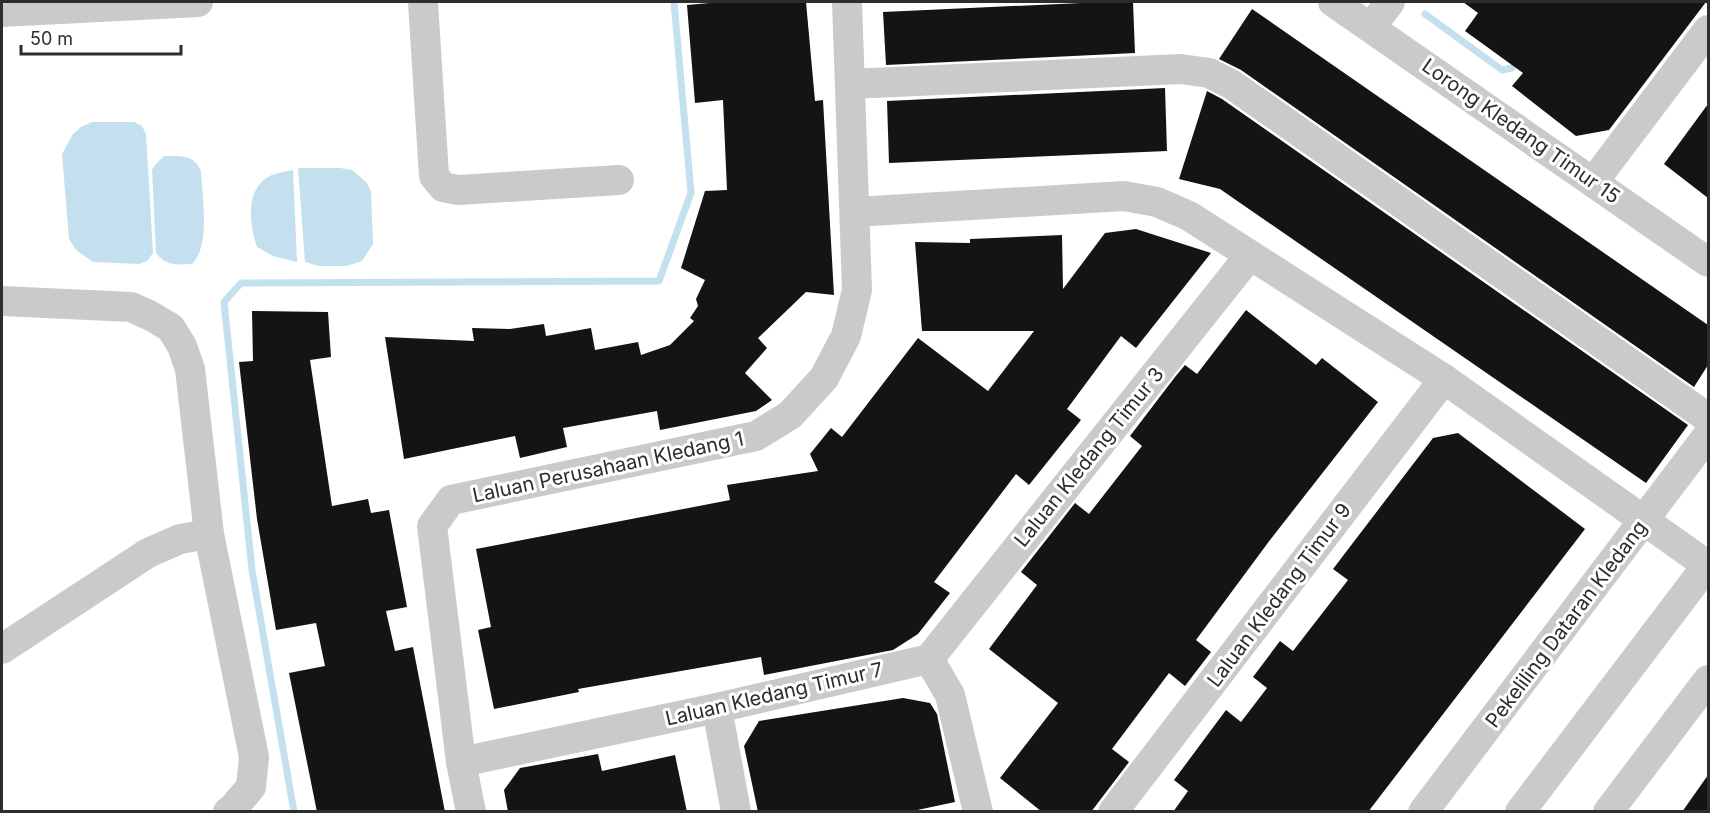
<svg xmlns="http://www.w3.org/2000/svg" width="1710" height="813" viewBox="0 0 1710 813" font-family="Inter,sans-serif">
  <rect width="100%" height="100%" fill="#fff"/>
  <g fill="#c4dfee">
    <path d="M92,122H134L142,126L146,134L153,253L147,261L139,264L93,262L76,250L69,239L62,154L73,134L81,127Z"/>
    <path d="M164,156C180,156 194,154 201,171C202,197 211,245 192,264C177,265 166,266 156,253L152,170L155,165Z"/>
    <path d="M298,168H340L352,170L366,182L371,191L373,244L362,261L347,266H319L305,262Z"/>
    <path d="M293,170L297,262L273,256L257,247C250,227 245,194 265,179C273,173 283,172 293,170Z"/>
  </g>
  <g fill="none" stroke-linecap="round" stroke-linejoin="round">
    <g stroke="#c4dfee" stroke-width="7">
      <path d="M1425,14L1502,70L1512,68L1518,61"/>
      <path d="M294,812L252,570L224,302L241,283L659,281L691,193L674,2"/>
    </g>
  </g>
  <g fill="#141414">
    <path d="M721,2H806L815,101L823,100L834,295L806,292L758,338L767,348L745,373L772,400L756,411L660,430L657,411L563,428L567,447L520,458L515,436L404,459L385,337L474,341L472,328L510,329L544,324L546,336L591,328L595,350L638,342L641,355L670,345L694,321L690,318L698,306L696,299L705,280L681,268L705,191L727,190L723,100L695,103L687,5Z"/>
    <path d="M1103,2H1133L1135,53L886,65L883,12Z"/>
    <path d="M1463,2H1706L1609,130L1576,136L1512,86L1523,73L1465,31L1478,13Z"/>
    <path d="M1252,9L1708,325V365L1694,387L1241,70L1219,59Z"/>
    <path d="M1165,88L1167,151L889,163L887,101Z"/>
    <path d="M1207,91L1222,99L1688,425L1646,483L1220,189L1179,179Z"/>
    <path d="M1708,104V198L1664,164Z"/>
    <path d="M1136,229L1211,253L1136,348L1121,336L1067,409L1081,420L1029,485L1016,474L934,582L950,593L918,634L893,650L764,675L761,657L578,689L579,692L494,709L478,630L491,627L476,549L730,500L727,485L818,471L810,454L831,428L842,437L918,338L988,391L1034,331H922L915,242L970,243V239L1062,235L1063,289L1105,233Z"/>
    <path d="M1246,310L1316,365L1322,358L1378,402L1270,540L1196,640L1211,652L1185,686L1169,673L1112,749L1129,762L1091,812H1042L1000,778L1058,703L989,649L1037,585L1021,572L1075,503L1089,514L1142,446L1130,436L1175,377L1185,365L1197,374Z"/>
    <path d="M252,311L328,312L331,357L310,360L332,506L368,499L371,513L389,510L407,607L386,611L395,651L413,647L445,812H317L289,673L325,666L316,623L276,630L257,519L239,362L253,361Z"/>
    <path d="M1458,433L1585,529L1368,812H1173L1188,791L1174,780L1226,710L1241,722L1267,688L1253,677L1280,641L1293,651L1348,580L1333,569L1433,438Z"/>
    <path d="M903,698L930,703L937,714L955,802L908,812H758L744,746L759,721Z"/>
    <path d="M598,754L602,771L675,755L687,812H508L504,790L520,768Z"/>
    <path d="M1708,775V812H1682Z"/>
  </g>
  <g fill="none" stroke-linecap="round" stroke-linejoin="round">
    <g stroke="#cacaca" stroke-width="30">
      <path d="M423,2L434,176L443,187L458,190L619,180"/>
      <path d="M1333,2L1708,262"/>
      <path d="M2,12L198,2"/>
      <path d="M1371,27L1390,2"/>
      <path d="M850,84L1181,69L1209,73L1231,84L1708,418"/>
      <path d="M1594,181L1708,30"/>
      <path d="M855,212L1124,196L1157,202L1189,216L1444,379L1707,565"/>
      <path d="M2,301L131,307L151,316L171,328L182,346L190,369L209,534L254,757L251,787L234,807L228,812"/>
      <path d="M2,649L148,553L180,539L209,534"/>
      <path d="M929,659L1250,255"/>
      <path d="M717,708L736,812"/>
      <path d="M461,762L717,708L929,659L950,695L978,812"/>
      <path d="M471,812L461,762L432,526L451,500L756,436L790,415L824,378L846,336L857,290L847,2"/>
      <path d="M1113,812L1444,379"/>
      <path d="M1423,812L1708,435"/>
      <path d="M1520,812L1708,564"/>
      <path d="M1608,812L1708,680"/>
    </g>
  </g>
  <g text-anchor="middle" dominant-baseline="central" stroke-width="6" stroke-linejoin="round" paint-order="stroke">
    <g font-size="20" fill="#2d2d2d" stroke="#fff">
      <text transform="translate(1521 131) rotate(35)">Lorong Kledang Timur 15</text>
      <text transform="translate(1089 457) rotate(-51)">Laluan Kledang Timur 3</text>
      <text transform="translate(608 467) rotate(-12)">Laluan Perusahaan Kledang 1</text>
      <text transform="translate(1279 595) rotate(-53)">Laluan Kledang Timur 9</text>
      <text transform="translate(1566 624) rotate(-53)">Pekeliling Dataran Kledang</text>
      <text transform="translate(774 694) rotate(-13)">Laluan Kledang Timur 7</text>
    </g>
  </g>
  <rect width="1710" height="813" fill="none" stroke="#2d2d2d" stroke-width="6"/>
  <path d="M21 45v9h160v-9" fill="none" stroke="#2d2d2d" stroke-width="3"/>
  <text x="30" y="45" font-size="18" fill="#2d2d2d" stroke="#ffffff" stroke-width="4.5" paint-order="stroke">50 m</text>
</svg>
